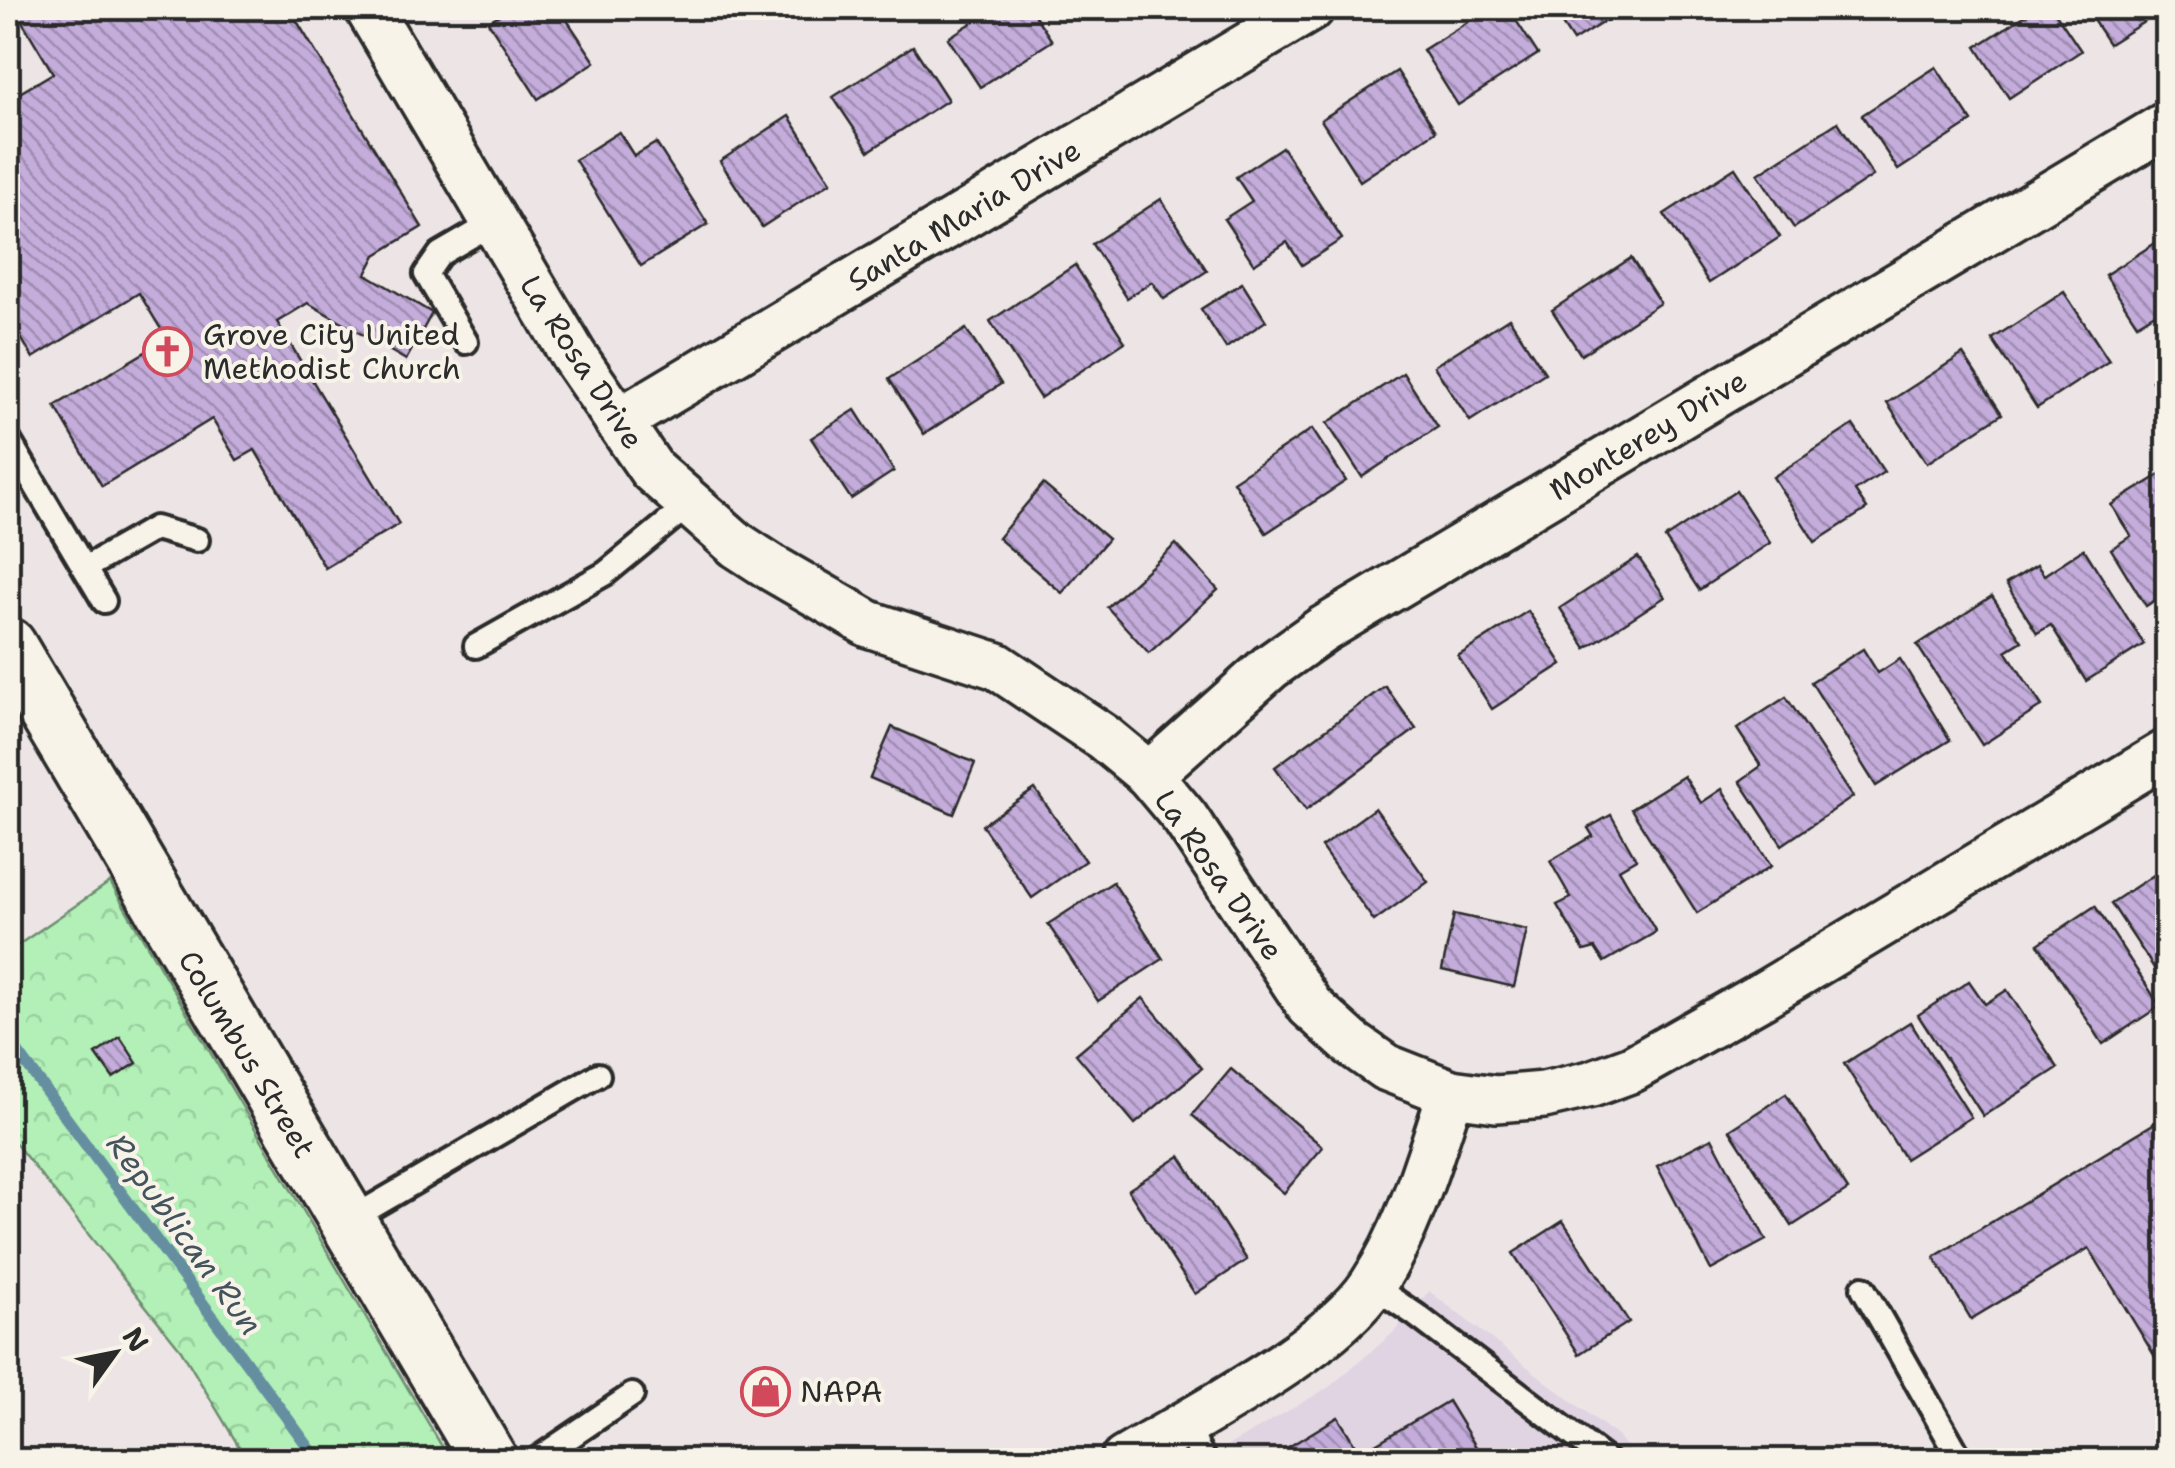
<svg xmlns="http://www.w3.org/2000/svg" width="2175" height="1468" viewBox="0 0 2175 1468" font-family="'Shantell Sans',sans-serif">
  <defs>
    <pattern id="forest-crowns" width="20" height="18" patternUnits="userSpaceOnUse" patternTransform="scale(2.5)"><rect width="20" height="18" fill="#b2f0b7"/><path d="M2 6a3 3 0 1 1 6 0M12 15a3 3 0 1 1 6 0" fill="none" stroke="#99ce9e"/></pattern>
    <pattern id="building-back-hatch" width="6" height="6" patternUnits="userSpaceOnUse" patternTransform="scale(2.5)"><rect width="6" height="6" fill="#c4acdb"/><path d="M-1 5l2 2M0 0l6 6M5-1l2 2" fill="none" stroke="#9f8cb2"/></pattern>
  </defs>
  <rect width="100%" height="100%" fill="#ede5e5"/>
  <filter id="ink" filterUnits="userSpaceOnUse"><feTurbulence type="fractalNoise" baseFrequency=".01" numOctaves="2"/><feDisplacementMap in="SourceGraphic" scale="20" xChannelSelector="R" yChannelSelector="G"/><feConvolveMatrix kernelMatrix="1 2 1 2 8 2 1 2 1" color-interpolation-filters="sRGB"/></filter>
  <g filter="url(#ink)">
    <path fill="#e1d4e2" d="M1429,1291L1620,1438L1635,1460H1203L1329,1387L1394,1332Z"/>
    <path fill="url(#forest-crowns)" stroke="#6e8e71" stroke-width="2.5" d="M110,882L450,1460H247L181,1350L8,1134V952Z"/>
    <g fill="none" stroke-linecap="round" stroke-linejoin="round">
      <path stroke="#658fa0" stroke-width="12" d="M8,1039L318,1460"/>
    </g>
    <g fill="url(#building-back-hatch)" stroke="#2b2b2b" stroke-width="2.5">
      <path d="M14,8H289L422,227L376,255L366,274L432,313L406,360L308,303L277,322L399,524L325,568L255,450L237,460L212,419L102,486L55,406L167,339L139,293L33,358L8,316V100L53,73Z"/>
      <path d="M510,8H559L595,62L538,99L488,22Z"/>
      <path d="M738,8H773L748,23Z"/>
      <path d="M995,8H1030L1052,41L980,87L948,38Z"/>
      <path d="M1490,8H1508L1538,54L1458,105L1423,50Z"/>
      <path d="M1551,8H1626L1573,41Z"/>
      <path d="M2037,8H2052L2081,51L2009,98L1976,47Z"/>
      <path d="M2085,8H2166L2109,44Z"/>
      <path d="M913,46L948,100L869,151L833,97Z"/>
      <path d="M1936,67L1972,122L1898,170L1862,115Z"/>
      <path d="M1397,71L1436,131L1360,181L1321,120Z"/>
      <path d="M789,116L831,182L762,227L720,161Z"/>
      <path d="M1838,122L1873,176L1794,228L1758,174Z"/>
      <path d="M619,132L634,156L656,143L708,224L641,266L575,160Z"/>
      <path d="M1282,147L1342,239L1302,265L1287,242L1254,264L1224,219L1252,201L1236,177Z"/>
      <path d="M1735,168L1780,237L1709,283L1664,214Z"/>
      <path d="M1161,199L1207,271L1164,299L1152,282L1127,298L1092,244Z"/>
      <path d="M2168,235V305L2137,324L2105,275Z"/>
      <path d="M1631,258L1660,303L1581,355L1552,310Z"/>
      <path d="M1075,265L1125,342L1040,398L990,321Z"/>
      <path d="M1242,283L1266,321L1226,348L1201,309Z"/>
      <path d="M2064,292L2109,361L2037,408L1992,339Z"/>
      <path d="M1509,318L1545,373L1470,421L1434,366Z"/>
      <path d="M966,329L1001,384L924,434L889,379Z"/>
      <path d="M1963,354L2002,414L1927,463L1887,403Z"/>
      <path d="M2168,371V404L2152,381Z"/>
      <path d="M1403,373L1438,427L1362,477L1327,423Z"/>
      <path d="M855,410L894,471L851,499L811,438Z"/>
      <path d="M1853,425L1884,472L1855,491L1867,509L1815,542L1773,477Z"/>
      <path d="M1312,429L1346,481L1266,533L1233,481Z"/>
      <path d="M2168,470V599L2165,594L2146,606L2111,549L2131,536L2111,505Z"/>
      <path d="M1043,484L1108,539L1062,593L998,538Z"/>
      <path d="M1736,491L1770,543L1699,590L1665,538Z"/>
      <path d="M1176,544L1218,590L1149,653L1107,607Z"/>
      <path d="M2084,549L2144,644L2086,681L2051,625L2037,633L2006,584L2037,565L2044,575Z"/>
      <path d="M1638,557L1665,597L1586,648L1560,608Z"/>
      <path d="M1992,596L2022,641L2006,651L2042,706L1982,745L1917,645Z"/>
      <path d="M1528,611L1562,664L1492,709L1458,656Z"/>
      <path d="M1863,649L1878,673L1900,659L1950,740L1876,786L1811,682Z"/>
      <path d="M1385,686L1416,729L1306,810L1275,767Z"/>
      <path d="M1786,697L1853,797L1782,845L1740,781L1761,766L1737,729Z"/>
      <path d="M892,727L975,763L954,814L870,778Z"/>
      <path d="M1684,776L1701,803L1722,789L1771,866L1697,913L1631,809Z"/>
      <path d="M1035,789L1085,861L1032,898L982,825Z"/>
      <path d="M1375,808L1428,882L1374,921L1321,847Z"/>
      <path d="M1611,815L1636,859L1619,869L1656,932L1604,962L1595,948L1584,951L1557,905L1571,898L1550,861L1593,836L1588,828Z"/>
      <path d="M2166,867L2168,868V989L2111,903Z"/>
      <path d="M1113,882L1163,959L1098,1001L1048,924Z"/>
      <path d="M2095,906L2160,1006L2103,1044L2038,944Z"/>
      <path d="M1454,914L1527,930L1514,987L1442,970Z"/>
      <path d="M1969,981L1985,1004L2007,990L2058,1068L1983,1116L1918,1015Z"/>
      <path d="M1143,998L1202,1068L1135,1124L1076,1054Z"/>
      <path d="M1910,1022L1971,1117L1905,1159L1844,1064Z"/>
      <path d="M120,1037L137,1063L113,1078L96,1054Z"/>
      <path d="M1231,1069L1323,1147L1284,1193L1192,1115Z"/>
      <path d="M1786,1094L1848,1190L1792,1226L1730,1130Z"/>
      <path d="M2168,1115V1378L2089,1248L1971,1319L1934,1257Z"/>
      <path d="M1712,1138L1766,1240L1711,1270L1657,1166Z"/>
      <path d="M1180,1156L1247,1260L1195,1294L1128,1190Z"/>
      <path d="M1563,1221L1629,1322L1579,1354L1513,1253Z"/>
      <path d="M1448,1401L1484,1460H1267L1338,1417L1360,1453Z"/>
    </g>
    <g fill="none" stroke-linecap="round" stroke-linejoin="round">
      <defs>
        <g id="service">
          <path d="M466,342L426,274L440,254L495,222"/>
          <path d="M8,439L104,601"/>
          <path d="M85,568L155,528L197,540"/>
          <path d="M476,646L606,573L690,504"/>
          <path d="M346,1222L598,1075"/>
          <path d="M1373,1286L1416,1315L1606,1460"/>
          <path d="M1863,1288L1961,1460"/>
          <path d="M1185,1424L1204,1460"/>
          <path d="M536,1460L632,1395"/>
        </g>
        <g id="minor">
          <path d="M368,8L573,355L652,470L737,545L774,569L869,624L997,666L1103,737L1149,775L1185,818L1310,1006L1351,1043L1385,1067L1451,1093L1496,1099L1544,1095L1591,1084L1632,1069L1763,995L2168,752"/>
          <path d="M618,422L1311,8"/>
          <path d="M1149,775L1270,667L1322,630L2168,124"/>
          <path d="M1124,1460C1192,1419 1332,1348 1373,1284C1411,1226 1429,1157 1451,1093"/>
        </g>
        <path id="secondary" d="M8,646L489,1460"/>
      </defs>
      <use href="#service" stroke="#2b2b2b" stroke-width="30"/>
      <use href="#minor" stroke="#2b2b2b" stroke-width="52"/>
      <use href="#secondary" stroke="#2b2b2b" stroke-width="62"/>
      <use href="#service" stroke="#f7f3e8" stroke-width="22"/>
      <use href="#minor" stroke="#f7f3e8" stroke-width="45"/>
      <use href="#secondary" stroke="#f7f3e8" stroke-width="55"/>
    </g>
  </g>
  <defs>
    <symbol id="church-ring" viewBox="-11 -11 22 22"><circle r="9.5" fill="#f7f3e8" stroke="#d1495b" stroke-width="1.5"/><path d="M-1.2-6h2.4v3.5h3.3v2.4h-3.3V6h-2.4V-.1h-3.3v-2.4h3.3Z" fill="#d1495b"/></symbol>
    <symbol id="shop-ring" viewBox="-11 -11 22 22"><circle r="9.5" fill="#f7f3e8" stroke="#d1495b" stroke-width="1.5"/><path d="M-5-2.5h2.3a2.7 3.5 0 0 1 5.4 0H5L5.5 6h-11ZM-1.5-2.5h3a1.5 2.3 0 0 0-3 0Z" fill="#d1495b"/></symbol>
  </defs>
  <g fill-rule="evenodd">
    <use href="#church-ring" x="140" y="324" width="55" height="55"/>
    <use href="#shop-ring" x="738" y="1364" width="55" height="55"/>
  </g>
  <g text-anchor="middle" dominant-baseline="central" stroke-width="8" stroke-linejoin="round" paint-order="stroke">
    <g font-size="30" fill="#2b2b2b" stroke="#f7f3e8">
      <text transform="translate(964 215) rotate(-31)">Santa Maria Drive</text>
      <text transform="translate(582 362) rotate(57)">La Rosa Drive</text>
      <text transform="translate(1648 435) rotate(-31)">Monterey Drive</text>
      <text transform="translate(1219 875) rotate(55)">La Rosa Drive</text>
      <text transform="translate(247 1054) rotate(59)">Columbus Street</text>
    </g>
    <g font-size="30" fill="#2b2b2b" stroke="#f7f3e8" text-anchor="start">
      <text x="203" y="334">Grove City United<tspan x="203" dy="34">Methodist Church</tspan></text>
      <text x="800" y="1391">NAPA</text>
    </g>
    <g font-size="32" font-style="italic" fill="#43545c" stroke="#f7f3e8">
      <text transform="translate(185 1234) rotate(54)">Republican Run</text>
    </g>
  </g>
  <rect width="2175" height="1468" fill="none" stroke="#f7f3e8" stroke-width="40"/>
  <rect x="20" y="20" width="2135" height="1428" fill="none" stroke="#2b2b2b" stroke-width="4" filter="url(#ink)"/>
  <g transform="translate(115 1353) rotate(57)" stroke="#f7f3e8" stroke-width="8" paint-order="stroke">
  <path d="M0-8L18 38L0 25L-18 38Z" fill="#2b2b2b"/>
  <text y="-15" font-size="28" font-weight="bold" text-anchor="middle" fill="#2b2b2b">N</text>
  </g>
</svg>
